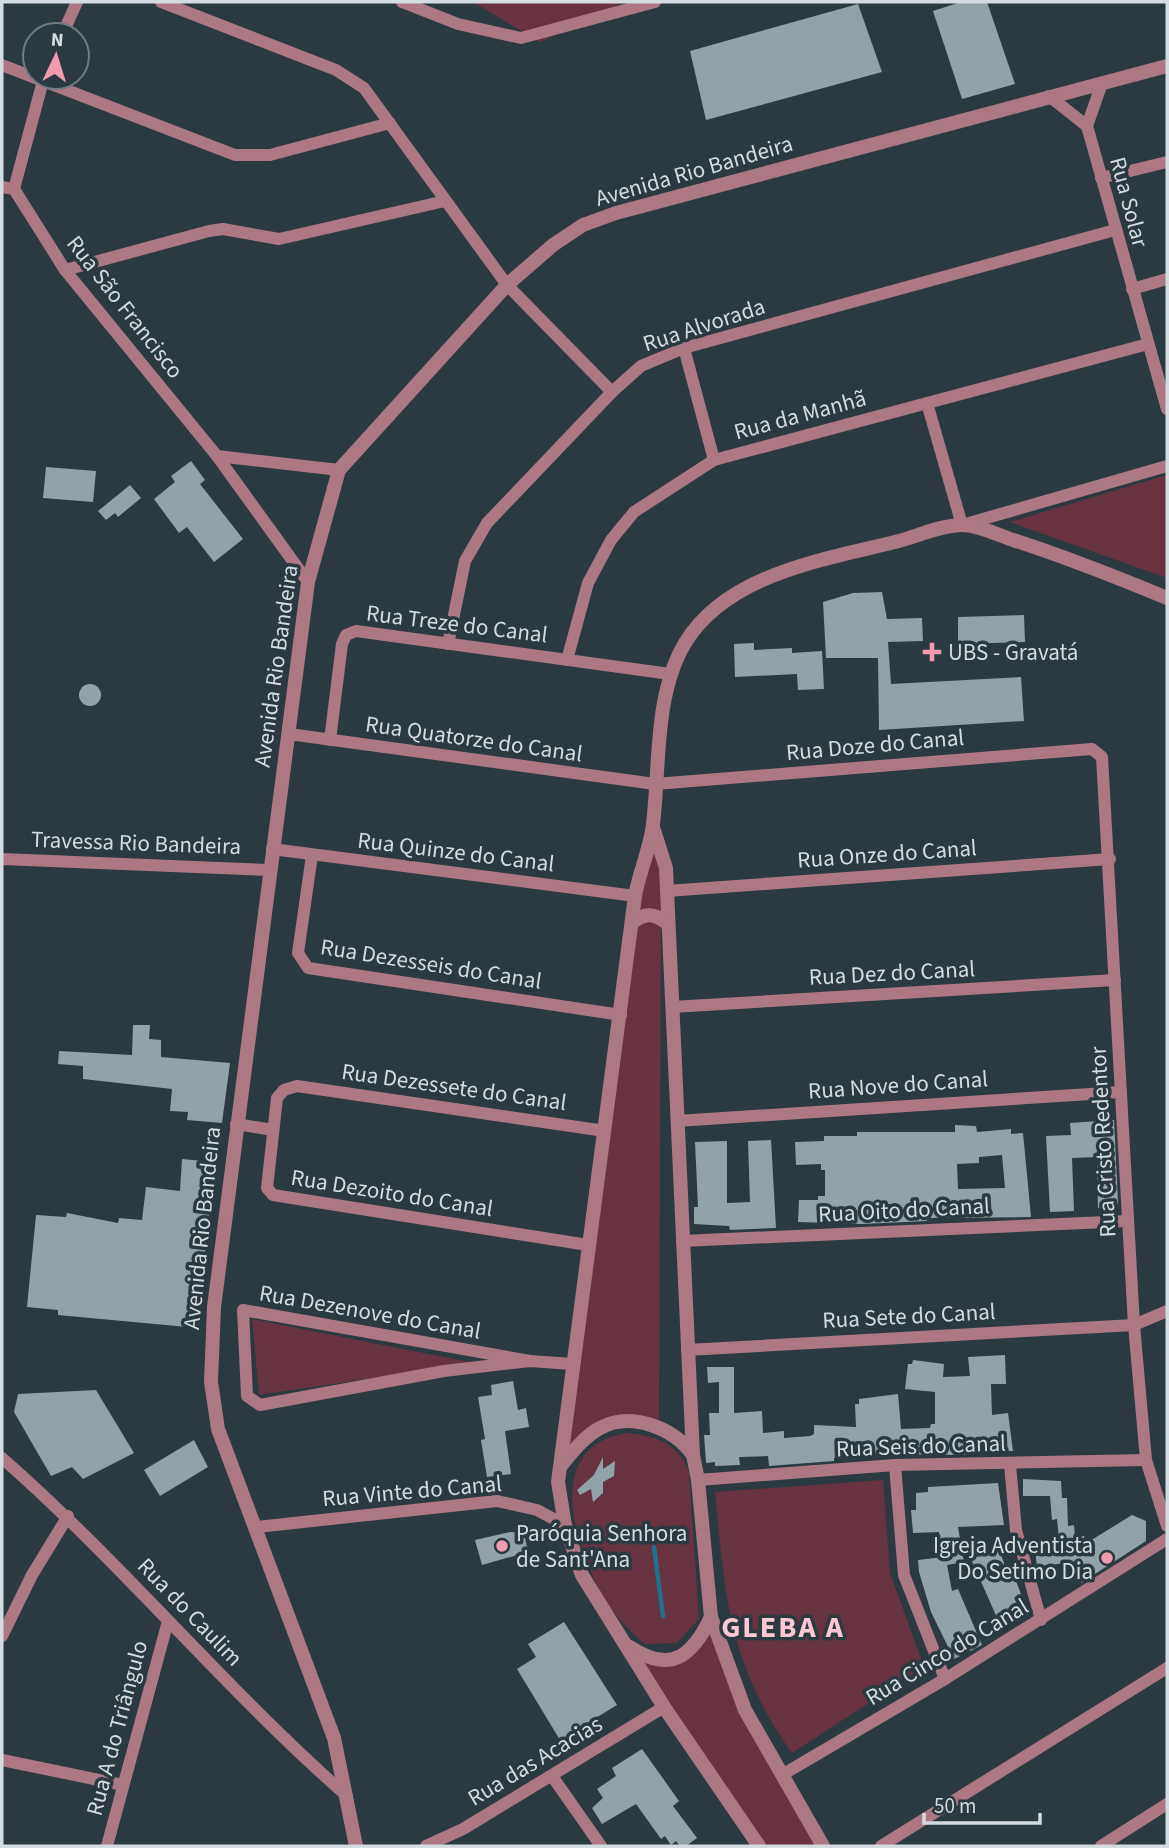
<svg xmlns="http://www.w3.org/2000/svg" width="1169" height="1848" viewBox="0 0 1169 1848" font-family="'Source Sans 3',sans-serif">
  <rect width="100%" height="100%" fill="#2b3a40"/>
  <g fill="#673341">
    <path d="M473,2H624L540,42Z"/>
    <path d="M1167,475V578L1010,522Z"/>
    <path d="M655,796L661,893L659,1427L602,1426L569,1456L567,1410Z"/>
    <path d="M252,1319L474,1363L259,1395Z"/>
    <path d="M627,1433C655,1436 679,1443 689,1473L699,1619L677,1643L645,1644C629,1631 614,1614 603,1596C574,1544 542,1446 627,1433Z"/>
    <path d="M883,1480L890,1573L924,1667L792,1753C729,1664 725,1597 715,1492Z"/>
    <path d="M711,1617L745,1710L823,1846H759L623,1642L674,1660Z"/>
  </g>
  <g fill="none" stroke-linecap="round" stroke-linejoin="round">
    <path stroke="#1f728e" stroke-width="4.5" d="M654,1547L663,1616"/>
  </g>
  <g fill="#91a2a9" fill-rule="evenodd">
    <path d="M961,2H987L1015,84L962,99L933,11Z"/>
    <path d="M858,4L882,72L706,120L690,51Z"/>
    <path d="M191,461L205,480L200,484L243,539L214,562L187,527L179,533L154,499L175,482L171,476Z"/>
    <path d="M46,467L96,471L93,502L43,498Z"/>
    <path d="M130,485L141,498L118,517L115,513L106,520L98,511Z"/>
    <path d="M882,592L887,619L922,618L923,641L888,642L891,684L1021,677L1024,721L879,730L878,658H826L823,602L853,593Z"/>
    <path d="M1024,615L1025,642L958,644V617Z"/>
    <path d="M754,643V650L792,648V653L822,651L824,689L798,690L797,674L735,677L734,644Z"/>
    <circle cx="90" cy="695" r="11"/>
    <path d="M133,1025H150L149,1039L161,1040V1057L230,1063L222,1123L187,1120L188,1112L170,1111L172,1089L83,1079V1066L58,1064L59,1051L132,1055Z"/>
    <path d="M1114,1120L1118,1203L1115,1207L1098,1208L1097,1157L1072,1158L1074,1211L1050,1212L1046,1136L1071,1135L1070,1123Z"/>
    <path d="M955,1125L976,1126L977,1132L1011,1129V1134L1023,1133L1031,1217L927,1218V1221L862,1224L798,1222L799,1200H818V1196H825V1170H821V1164L796,1165L795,1142L824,1141V1136H857V1132H955ZM1002,1155L1005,1188L958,1189L957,1164L979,1163V1157Z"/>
    <path d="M771,1140L776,1228L730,1230L729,1226L694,1224V1207H698L695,1142L727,1141V1203L750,1202L748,1141Z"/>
    <path d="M182,1159L214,1162L198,1328L58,1315V1310L27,1307L36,1215L66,1217L67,1213L118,1223L119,1218L142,1220L146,1187L180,1191Z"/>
    <path d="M1005,1355L1006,1384H991L992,1415L1008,1413L1013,1451L970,1452V1455L853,1454L834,1458V1461L769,1466L768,1456L739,1457L740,1465L715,1466V1462L706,1463L704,1435H710L709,1413H719V1382L708,1383L707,1367H734V1413L762,1411L763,1433L784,1431V1438L810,1436L814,1434V1425L856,1427L855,1404H859V1399L898,1394L901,1429L930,1428L931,1424H935V1392L905,1389L908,1364H912L913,1360L944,1364L943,1377L970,1376L968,1357Z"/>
    <path d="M513,1381L518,1410L526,1408L529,1427L505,1431L511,1474L487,1477L481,1440L485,1439L478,1397L492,1395L491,1385Z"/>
    <path d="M96,1390L134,1453L83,1479L72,1467L51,1476L14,1412L18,1394Z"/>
    <path d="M194,1440L208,1467L160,1496L144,1470Z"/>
    <path d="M603,1457V1469L615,1461L614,1476L603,1482V1493L593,1502L591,1489L580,1495L577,1490L594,1475Z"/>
    <path d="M1023,1479L1061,1481L1062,1498H1067L1068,1526L1074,1525L1075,1537L1084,1536L1085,1544L1132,1515L1146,1521V1541L1081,1583L1079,1562L1037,1566L1035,1550L1060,1548L1057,1519L1052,1520L1050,1496H1023Z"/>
    <path d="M998,1483L1004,1525L958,1527L964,1562L947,1565L952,1591L958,1589L982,1645L954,1659L931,1612L919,1572L918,1560L943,1557L939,1532L913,1533L911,1510H916V1493L928,1492V1487Z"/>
    <path d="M510,1532L524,1533L528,1552L482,1565L475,1540Z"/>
    <path d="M999,1549L1008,1575L1013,1573L1029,1615L1002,1629L971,1559Z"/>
    <path d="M564,1622L617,1705L560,1740L517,1669L536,1657L528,1644Z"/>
    <path d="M642,1749L679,1801L673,1806L697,1838L686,1846H680L676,1841L671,1845L665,1836L661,1839L636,1804L602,1824L592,1808L603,1798L597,1789L616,1776L612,1768Z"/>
  </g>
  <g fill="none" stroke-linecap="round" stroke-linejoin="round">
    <g stroke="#ac7883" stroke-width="12">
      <path d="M161,2L336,70L364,88L507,285L612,392"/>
      <path d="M402,2L458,24L521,38L655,2"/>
      <path d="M62,35L77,2"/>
      <path d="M2,65L235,155H270L390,123"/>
      <path d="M1102,83L1087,126L1167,409"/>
      <path d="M1049,96L1087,126"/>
      <path d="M1101,178L1167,162"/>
      <path d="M2,187L14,189L65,270L217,456L308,582"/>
      <path d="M14,189L44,77"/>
      <path d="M65,270L209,231L223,229L279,239L445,201"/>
      <path d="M1132,289L1167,279"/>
      <path d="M684,348L714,460"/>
      <path d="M927,403L962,525L1167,466"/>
      <path d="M217,456L339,470"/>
      <path d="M448,644L465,561L487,523L612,392L641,366L684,348L1115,230"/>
      <path d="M567,660L588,583L611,540L634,512L714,460L1148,344"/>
      <path d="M289,734L655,784L1092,749L1102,757L1134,1325L1146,1460L1167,1526"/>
      <path d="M330,740L342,644L346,635L356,631L670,674"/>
      <path d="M272,849L635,896"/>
      <path d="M312,855L298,953L308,968L621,1015"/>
      <path d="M2,859L269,870"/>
      <path d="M667,891L1110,859"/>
      <path d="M672,1007L1115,980"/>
      <path d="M677,1121L1121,1092"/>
      <path d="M236,1124L273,1130"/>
      <path d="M682,1241L1128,1221"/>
      <path d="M588,1245L273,1195L267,1188L277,1098L284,1090L297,1086L605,1131"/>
      <path d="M687,1350L1134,1325L1167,1311"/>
      <path d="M530,1361L243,1310L247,1396L260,1405L444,1371L530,1361L572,1364"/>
      <path d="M2,1458C123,1564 226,1690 347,1796"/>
      <path d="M895,1465L904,1575L945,1679"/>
      <path d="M1010,1465L1016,1530L1041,1620"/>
      <path d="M698,1480L895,1465L1146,1460"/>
      <path d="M257,1527L497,1501L537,1510L565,1525"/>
      <path d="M2,1636L32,1575L68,1516"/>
      <path d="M2,1760L123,1785"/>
      <path d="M782,1775L945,1679L1167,1539"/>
      <path d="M552,1776L601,1846"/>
      <path d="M107,1846L168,1621"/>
      <path d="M426,1846L463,1829L664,1707"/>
      <path d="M881,1846L1167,1668"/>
      <path d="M1101,1846L1167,1804"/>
    </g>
    <g stroke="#ac7883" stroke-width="14">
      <path d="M653,827L666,868L693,1455L698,1480L711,1617L745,1710L823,1846"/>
      <path d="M632,923C645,912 655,913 668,924"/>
      <path d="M561,1466C572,1452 585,1436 600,1428C631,1411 674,1428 693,1455"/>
      <path d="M630,1647C670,1674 692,1657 711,1617"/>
      <path d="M356,1846L334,1738L218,1429L211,1382L214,1307L308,582L339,470L507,285L553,245L583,225L616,213L1167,66"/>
      <path d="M759,1846L664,1707L582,1575L565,1525L558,1482L635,896C639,873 651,846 653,824C660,766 654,695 685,643C727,574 823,560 895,542C915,537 941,525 962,525C978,525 998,535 1013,540C1066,557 1116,577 1167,598"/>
    </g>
  </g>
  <g fill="#f29aae" stroke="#2b3a40" stroke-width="2.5">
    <path d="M928.5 641.5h7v7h7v7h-7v7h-7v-7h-7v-7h7z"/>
    <circle cx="502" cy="1546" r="7"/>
    <circle cx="1107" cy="1558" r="7"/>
  </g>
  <g text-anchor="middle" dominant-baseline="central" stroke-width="7" stroke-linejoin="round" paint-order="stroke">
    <g font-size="23" fill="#d3dce0" stroke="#2b3a40">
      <text transform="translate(694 171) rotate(-16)">Avenida Rio Bandeira</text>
      <text transform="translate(1129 202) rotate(75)">Rua Solar</text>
      <text transform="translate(125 307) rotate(52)">Rua São Francisco</text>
      <text transform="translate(704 325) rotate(-18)">Rua Alvorada</text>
      <text transform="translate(800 415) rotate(-15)">Rua da Manhã</text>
      <text transform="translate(457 624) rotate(7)">Rua Treze do Canal</text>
      <text transform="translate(276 666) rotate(-82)">Avenida Rio Bandeira</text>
      <text transform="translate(474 739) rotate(8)">Rua Quatorze do Canal</text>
      <text transform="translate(875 745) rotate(-5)">Rua Doze do Canal</text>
      <text transform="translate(136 843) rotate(2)">Travessa Rio Bandeira</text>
      <text transform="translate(456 852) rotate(7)">Rua Quinze do Canal</text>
      <text transform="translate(887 854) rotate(-4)">Rua Onze do Canal</text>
      <text transform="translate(431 964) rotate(9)">Rua Dezesseis do Canal</text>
      <text transform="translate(892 973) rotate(-3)">Rua Dez do Canal</text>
      <text transform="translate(898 1085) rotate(-4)">Rua Nove do Canal</text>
      <text transform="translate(454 1087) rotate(8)">Rua Dezessete do Canal</text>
      <text transform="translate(1103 1142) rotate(-93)">Rua Cristo Redentor</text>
      <text transform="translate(392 1193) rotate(9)">Rua Dezoito do Canal</text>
      <text transform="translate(904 1210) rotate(-3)">Rua Oito do Canal</text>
      <text transform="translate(202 1228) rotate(-84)">Avenida Rio Bandeira</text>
      <text transform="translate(370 1312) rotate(10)">Rua Dezenove do Canal</text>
      <text transform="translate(909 1316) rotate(-3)">Rua Sete do Canal</text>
      <text transform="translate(921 1446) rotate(-2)">Rua Seis do Canal</text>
      <text transform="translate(412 1491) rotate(-5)">Rua Vinte do Canal</text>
      <text transform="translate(190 1612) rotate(46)">Rua do Caulim</text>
      <text transform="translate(947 1652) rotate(-31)">Rua Cinco do Canal</text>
      <text transform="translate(117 1728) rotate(-75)">Rua A do Triângulo</text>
      <text transform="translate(535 1761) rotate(-31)">Rua das Acacias</text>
    </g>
    <g font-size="23" fill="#d3dce0" stroke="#2b3a40" text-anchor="start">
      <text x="948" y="652">UBS - Gravatá</text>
      <text x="516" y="1533">Paróquia Senhora<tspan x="516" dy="26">de Sant'Ana</tspan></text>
      <text x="1093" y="1545" text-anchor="end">Igreja Adventista<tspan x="1093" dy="26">Do Setimo Dia</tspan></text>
    </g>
    <g font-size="30" font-weight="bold" letter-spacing="2" fill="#fcc8d3" stroke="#2b3a40">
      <text x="783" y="1627">GLEBA A</text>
    </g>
  </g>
  <rect width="1169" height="1848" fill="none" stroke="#d3dce0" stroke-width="7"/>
  <g transform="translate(56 56) rotate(4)"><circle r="33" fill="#2b3a40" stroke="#6e7b80" stroke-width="2"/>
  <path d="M0-5L12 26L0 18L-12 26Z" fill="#f29aae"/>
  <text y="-10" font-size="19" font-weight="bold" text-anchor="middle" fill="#d3dce0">N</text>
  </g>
  <path d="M924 1813v10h116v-10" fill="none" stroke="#d3dce0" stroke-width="3.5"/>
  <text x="934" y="1813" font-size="21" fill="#d3dce0" stroke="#2b3a40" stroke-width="5" paint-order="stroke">50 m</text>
</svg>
